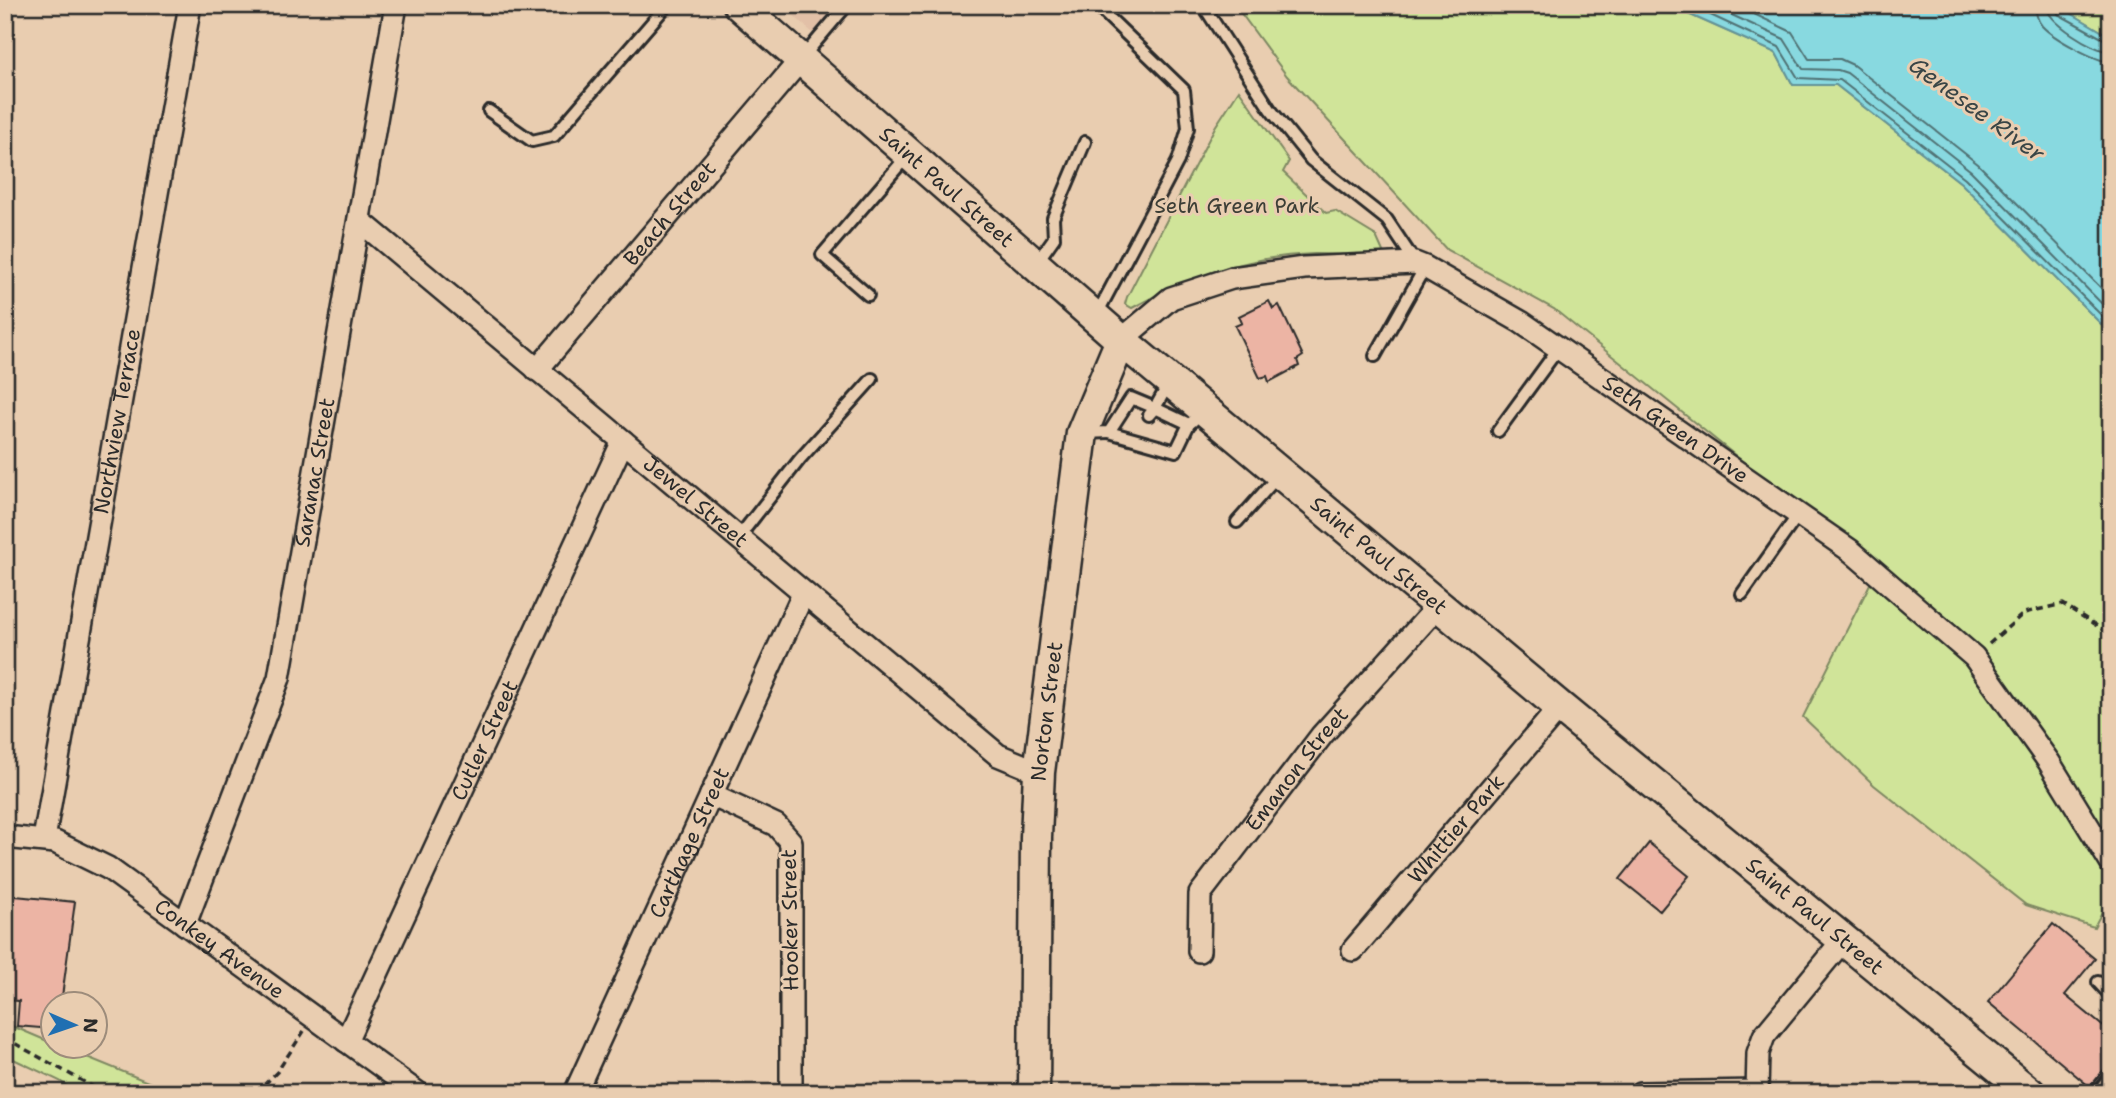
<svg xmlns="http://www.w3.org/2000/svg" width="2116" height="1098" viewBox="0 0 2116 1098" font-family="'Shantell Sans',sans-serif">
  <rect width="100%" height="100%" fill="#e9cdb0"/>
  <filter id="ink" filterUnits="userSpaceOnUse"><feTurbulence type="fractalNoise" baseFrequency=".0143" numOctaves="2"/><feDisplacementMap in="SourceGraphic" scale="14" xChannelSelector="R" yChannelSelector="G"/><feConvolveMatrix kernelMatrix="1 2 1 2 8 2 1 2 1" color-interpolation-filters="sRGB"/></filter>
  <g filter="url(#ink)">
    <path fill="#e2c0a7" d="M782,5H842L816,36Z"/>
    <g fill="#d0e499" stroke="#7e8862" stroke-width="2">
      <path d="M1235,5H1668L1776,53L1793,85H1836L1961,183L2111,334V895L2094,927L2026,905L1874,785L1803,717L1877,570L1554,309L1447,250L1287,76Z"/>
      <path d="M2057,5H2111V37Z"/>
      <path d="M1239,90L1289,161L1283,172L1326,213L1335,211L1376,236L1384,254C1361,256 1338,254 1315,254C1248,256 1190,276 1132,308L1125,304L1127,297L1215,127Z"/>
      <path d="M5,1023L52,1043V1046H60L175,1093H76L60,1081L5,1055Z"/>
    </g>
    <path fill="#88d9e0" stroke="#639398" stroke-width="2" d="M1668,5H2057L2111,37V334L1961,183L1836,85H1793L1776,53Z"/>
    <g fill="none" stroke-linecap="round" stroke-linejoin="round">
      <g stroke="#507173" stroke-width="2">
        <path d="M1689,5L1779,47L1798,78L1840,80L1965,178L2111,325"/>
        <path d="M1710,5L1784,39L1803,69L1838,70L1847,73L1971,171L2111,313"/>
        <path d="M1735,5L1792,32L1809,59H1840L1853,65L1978,164L2111,298"/>
        <path d="M2035,5C2036,13 2037,20 2042,26C2053,38 2095,61 2111,62"/>
        <path d="M2046,5C2047,22 2094,51 2111,52"/>
        <path d="M2055,5L2058,14L2111,43"/>
      </g>
    </g>
    <g fill="#ecb4a4" stroke="#2b2b2b" stroke-width="2">
      <path d="M1269,301L1273,309L1279,305L1303,356L1297,360L1299,366L1269,382L1267,376L1260,378L1235,326L1242,323L1239,316Z"/>
      <path d="M1649,843L1689,876L1660,911L1620,879Z"/>
      <path d="M5,895L75,902L61,1004H52V1029L17,1026L19,1001L5,1000Z"/>
      <path d="M2053,924L2095,959L2065,995L2111,1033V1061L2090,1087L1988,1002Z"/>
    </g>
    <g fill="none" stroke-linecap="round" stroke-linejoin="round">
      <defs>
        <g id="service">
          <path d="M1096,5L1184,90L1188,128L1178,161L1097,314"/>
          <path d="M1203,5L1270,109L1311,160L1387,220L1415,262"/>
          <path d="M802,58L847,5"/>
          <path d="M489,111L532,141L554,136L667,5"/>
          <path d="M1037,262L1054,238L1053,218L1085,142"/>
          <path d="M868,295L822,255L908,155"/>
          <path d="M1375,356L1425,267"/>
          <path d="M1169,383L1155,408L1189,424L1193,421"/>
          <path d="M1498,431L1558,349"/>
          <path d="M1109,432L1176,451L1189,424"/>
          <path d="M1085,433L1109,432L1131,398L1155,408L1149,415"/>
          <path d="M1237,522L1279,475"/>
          <path d="M738,538L800,459L872,379"/>
          <path d="M1742,594L1798,515"/>
          <path d="M2098,982L2111,996"/>
          <path d="M2097,1093L2111,1075"/>
        </g>
        <g id="minor">
          <path id="s1" d="M359,220L998,755L1039,772"/>
          <path id="s2" d="M1121,340L1171,298L1232,278L1304,268L1415,263L1425,267L1521,322L1851,551L1974,657L2049,762L2111,863"/>
          <path id="s3" d="M537,370L802,58"/>
          <path d="M711,795L776,825L791,842V1093"/>
          <path id="s4" d="M5,837L55,842L108,868L418,1093"/>
          <path id="s5" d="M44,839L190,5"/>
          <path id="s6" d="M185,924L279,678L396,5"/>
          <path id="s7" d="M1353,950L1560,707"/>
          <path id="s8" d="M1199,951L1200,894L1322,735L1438,606"/>
          <path id="s9" d="M346,1041L623,441"/>
          <path id="s10" d="M575,1093L803,594"/>
          <path d="M1640,1093L1757,1091"/>
          <path d="M1757,1093L1758,1053L1764,1036L1843,940"/>
        </g>
        <g id="secondary">
          <path id="s11" d="M739,5L1121,340L1560,707L2030,1093"/>
          <path id="s12" d="M1034,1093L1036,837L1039,772L1082,433L1121,340"/>
        </g>
      </defs>
      <use href="#service" stroke="#2b2b2b" stroke-width="16"/>
      <use href="#minor" stroke="#2b2b2b" stroke-width="26"/>
      <use href="#secondary" stroke="#2b2b2b" stroke-width="35"/>
      <g stroke="#2b2b2b" stroke-width="3.5" stroke-dasharray="7 5" stroke-linecap="butt">
        <path d="M1989,644L2024,613L2063,604L2111,635"/>
        <path d="M5,1038L104,1093"/>
        <path d="M256,1093L277,1072L304,1031"/>
      </g>
      <use href="#service" stroke="#e9cdb0" stroke-width="10"/>
      <use href="#minor" stroke="#e9cdb0" stroke-width="21"/>
      <use href="#secondary" stroke="#e9cdb0" stroke-width="30"/>
    </g>
  </g>
  <g text-anchor="middle" dominant-baseline="central" stroke-width="6" stroke-linejoin="round" paint-order="stroke">
    <g font-size="21" fill="#2b2b2b" stroke="#e9cdb0">
      <text stroke="none"><textPath href="#s11" startOffset="276">Saint Paul Street</textPath></text>
      <text stroke="none"><textPath href="#s3" startOffset="205">Beach Street</textPath></text>
      <text stroke="none"><textPath href="#s5" startOffset="424">Northview Terrace</textPath></text>
      <text stroke="none"><textPath href="#s2" startOffset="623">Seth Green Drive</textPath></text>
      <text stroke="none"><textPath href="#s6" startOffset="472">Saranac Street</textPath></text>
      <text stroke="none"><textPath href="#s1" startOffset="439">Jewel Street</textPath></text>
      <text stroke="none"><textPath href="#s11" startOffset="844">Saint Paul Street</textPath></text>
      <text stroke="none"><textPath href="#s12" startOffset="382">Norton Street</textPath></text>
      <text stroke="none"><textPath href="#s9" startOffset="331">Cutler Street</textPath></text>
      <text stroke="none"><textPath href="#s8" startOffset="215">Emanon Street</textPath></text>
      <text stroke="none"><textPath href="#s7" startOffset="159">Whittier Park</textPath></text>
      <text stroke="none"><textPath href="#s10" startOffset="275">Carthage Street</textPath></text>
      <text stroke="none"><textPath href="#s11" startOffset="1410">Saint Paul Street</textPath></text>
      <text transform="translate(790 920) rotate(-91)">Hooker Street</text>
      <text stroke="none"><textPath href="#s4" startOffset="247">Conkey Avenue</textPath></text>
    </g>
    <g font-size="21" fill="#3c3e36" stroke="#e9cdb0">
      <text x="1237" y="206">Seth Green Park</text>
    </g>
    <g font-size="23" font-style="italic" fill="#394546" stroke="#e9cdb0">
      <text transform="translate(1977 109) rotate(36)">Genesee River</text>
    </g>
  </g>
  <rect width="2116" height="1098" fill="none" stroke="#e9cdb0" stroke-width="28"/>
  <rect x="14" y="14" width="2088" height="1070" fill="none" stroke="#2b2b2b" stroke-width="2.5" filter="url(#ink)"/>
  <g transform="translate(74 1025) rotate(92)"><circle r="33" fill="#e9cdb0" stroke="#9d8c7b" stroke-width="2"/>
  <path d="M0-5L12 26L0 18L-12 26Z" fill="#1f6fb2"/>
  <text y="-10" font-size="19" font-weight="bold" text-anchor="middle" fill="#2b2b2b">N</text>
  </g>
</svg>
